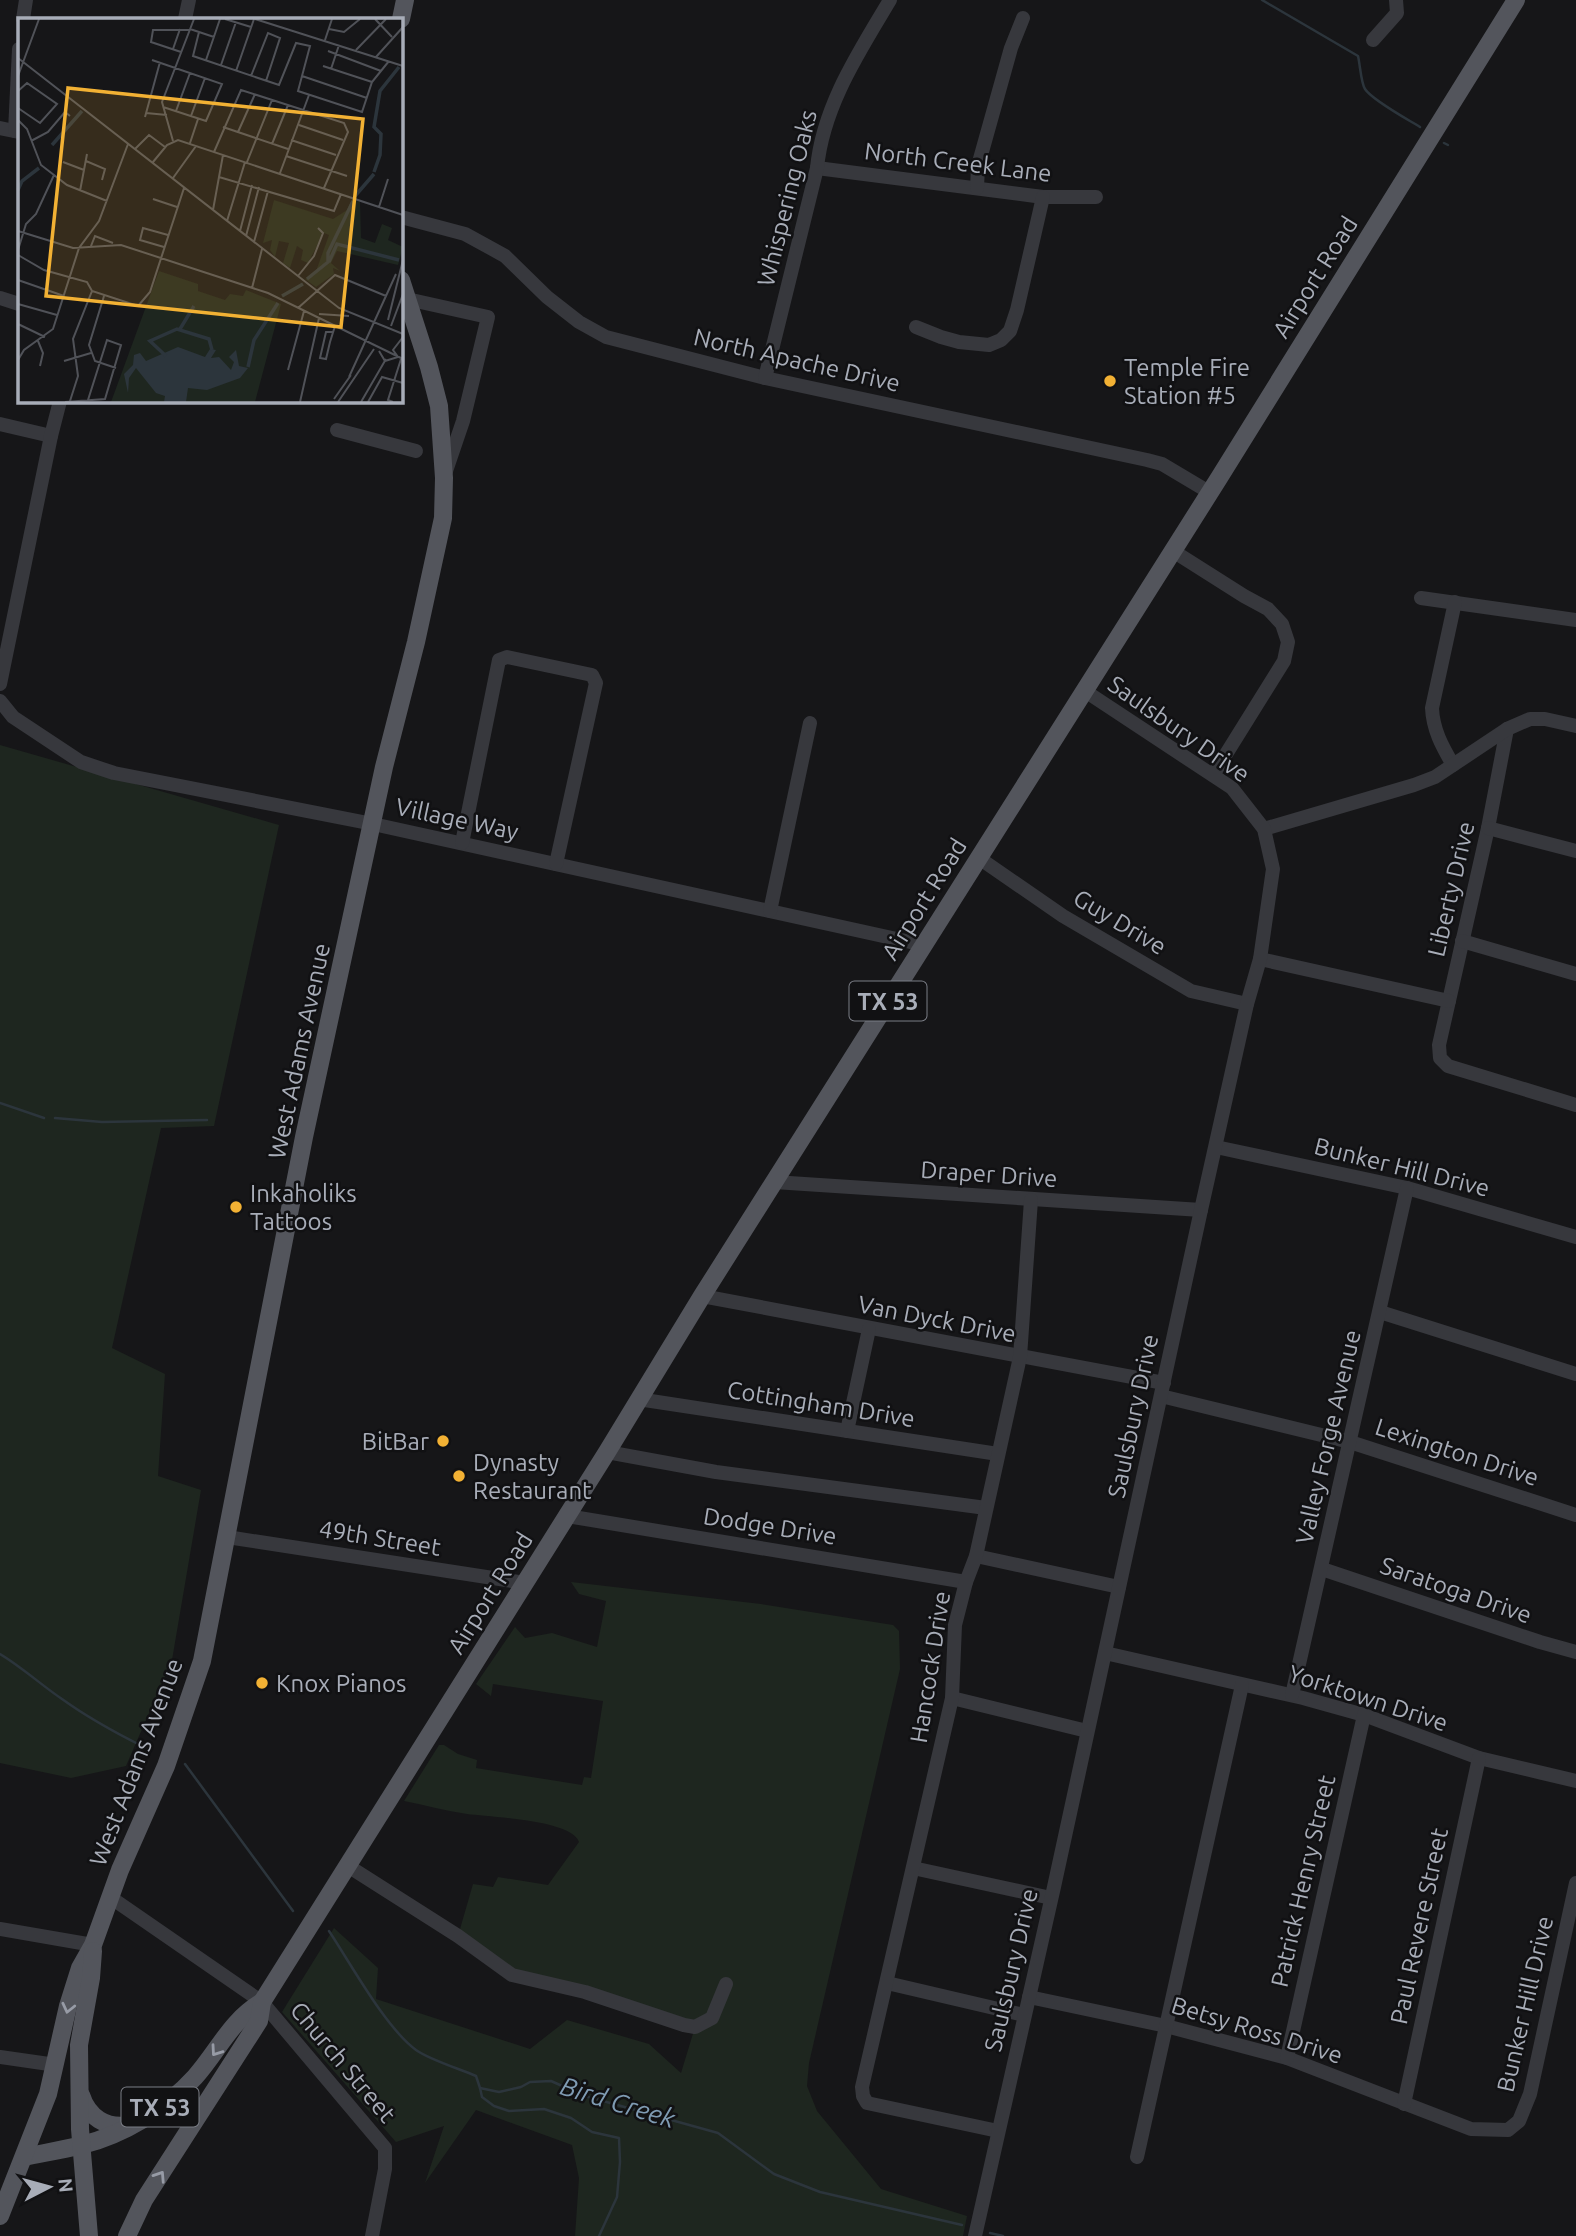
<svg xmlns="http://www.w3.org/2000/svg" width="1576" height="2236" viewBox="0 0 1576 2236" font-family="Ubuntu,sans-serif">
  <rect width="100%" height="100%" fill="#161618"/>
  <g fill="#1e261f">
    <path d="M0,745L279,825L214,1126L161,1128L112,1348L165,1374L158,1476L201,1490L172,1660L126,1766L71,1778L0,1763Z"/>
    <path d="M571,1582L761,1604L893,1625L899,1631L900,1669L809,2063L807,2086L817,2111L881,2189L967,2216L963,2236H575L579,2178L572,2145L476,2110L425,2183L444,2126L396,2142L282,2012L334,1928L378,1968L376,1999L530,2049L567,2020L649,2044L681,2073L695,2027L512,1975L458,1936L473,1884L493,1887L498,1877L548,1885L579,1842C572,1820 490,1817 467,1814C446,1811 425,1805 404,1801L439,1745H444L458,1754L477,1760L476,1768L582,1785L584,1777L591,1778L603,1701L493,1684L491,1696L476,1684L515,1627L525,1638L552,1633L597,1647L606,1601L579,1594Z"/>
  </g>
  <g fill="none" stroke-linecap="round" stroke-linejoin="round">
    <g stroke="#2c353c" stroke-width="2.5">
      <path d="M1262,0L1358,56C1360,64 1361,83 1365,89C1372,100 1407,119 1420,127"/>
      <path d="M1444,143L1448,145"/>
      <path d="M0,1103L44,1118"/>
      <path d="M55,1118L102,1122L207,1120"/>
      <path d="M0,1654C22,1667 41,1685 62,1699C87,1717 114,1732 142,1746"/>
      <path d="M185,1764L293,1911"/>
      <path d="M329,1931C351,1964 385,2027 416,2050C430,2060 460,2069 476,2076L480,2088L499,2092L521,2087L530,2082L551,2081L585,2096L718,2133L774,2174L820,2192L962,2225"/>
      <path d="M480,2088L482,2097L494,2106L509,2111L544,2109L571,2118L592,2132L619,2138L620,2162L617,2197L599,2236"/>
      <path d="M990,2233L1003,2236"/>
    </g>
    <g stroke="#37383d" stroke-width="14">
      <path d="M23,19L26,0"/>
      <path d="M185,19L189,0"/>
      <path d="M1373,40L1397,13L1396,0"/>
      <path d="M0,128L19,132"/>
      <path d="M15,131L19,49"/>
      <path d="M817,168L1043,197H1096"/>
      <path d="M977,188L978,166L1011,48L1023,18"/>
      <path d="M401,217L465,234L505,256L547,297L579,322L606,337L765,378L1147,460L1162,464L1209,492"/>
      <path d="M0,298L19,304"/>
      <path d="M407,299L488,317L463,421L446,471"/>
      <path d="M916,327L941,337L959,342L989,345L1001,340L1010,331L1017,310L1043,197"/>
      <path d="M765,378L817,168C823,106 859,52 890,0"/>
      <path d="M0,424L51,436"/>
      <path d="M337,430L416,451"/>
      <path d="M1173,551L1244,596L1268,609L1282,624L1288,642L1284,661L1213,775"/>
      <path d="M1421,598L1576,620"/>
      <path d="M0,684L51,436L60,401"/>
      <path d="M0,701L13,717L81,762L114,773L373,824L924,945"/>
      <path d="M1507,729L1488,828L1439,1045L1440,1058L1448,1066L1576,1105"/>
      <path d="M1453,765C1442,746 1433,730 1432,708L1455,602"/>
      <path d="M1488,828L1576,851"/>
      <path d="M1264,829L1414,785L1435,777L1507,729L1530,719H1545L1576,726"/>
      <path d="M462,843L499,660L507,657L592,675L596,683L556,864"/>
      <path d="M979,858L1063,916L1191,991L1247,1004"/>
      <path d="M770,911L810,723"/>
      <path d="M1462,941L1576,974"/>
      <path d="M1260,959L1449,1001"/>
      <path d="M1216,1147L1407,1188L1576,1237"/>
      <path d="M774,1182L1201,1210"/>
      <path d="M702,1296L1164,1383"/>
      <path d="M1380,1312L1576,1374"/>
      <path d="M1161,1396L1350,1442L1576,1515"/>
      <path d="M638,1399L998,1454"/>
      <path d="M847,1431L869,1329"/>
      <path d="M607,1452L716,1472L986,1508"/>
      <path d="M567,1516L966,1582"/>
      <path d="M227,1537L525,1583"/>
      <path d="M976,1556L1119,1587"/>
      <path d="M1322,1569L1540,1642L1576,1652"/>
      <path d="M1105,1653L1303,1698L1364,1715L1479,1758L1576,1781"/>
      <path d="M1292,1695L1407,1188"/>
      <path d="M952,1698L1087,1731"/>
      <path d="M348,1866L458,1936L512,1975L585,1992L684,2025L695,2027L712,2018L726,1984"/>
      <path d="M913,1868L1051,1898"/>
      <path d="M110,1897L262,2002L385,2148V2169L372,2236"/>
      <path d="M0,1929L93,1945"/>
      <path d="M887,1983L1024,2015"/>
      <path d="M1029,1997L1166,2026L1287,2058L1471,2129L1508,2130L1519,2121L1530,2094L1576,1883"/>
      <path d="M0,2057L56,2065"/>
      <path d="M1287,2058L1364,1715"/>
      <path d="M1404,2104L1479,1758"/>
      <path d="M998,2131L867,2103L863,2096L862,2087L952,1698L955,1625L966,1582L976,1556L1020,1357L1031,1200"/>
      <path d="M1137,2157L1242,1685"/>
      <path d="M975,2236L1054,1887L1201,1210L1247,1004L1260,959L1273,869L1264,829L1232,788L1085,691"/>
    </g>
    <g stroke="#53555c" stroke-width="18">
      <path d="M401,19L405,0"/>
      <path d="M81,2095C88,2117 106,2129 129,2125"/>
      <path d="M24,2157C43,2153 62,2150 82,2145C123,2135 166,2109 195,2077C219,2050 230,2021 262,2002"/>
      <path d="M0,2216L48,2094L68,2006L80,1968L93,1945L120,1870L166,1766L202,1661L304,1137L384,767L416,642L443,518L444,478L439,406L429,367L401,280"/>
      <path d="M89,2236L80,2129L79,2045L91,1978L93,1951"/>
      <path d="M127,2236L144,2200L259,2021L262,2002L607,1452L702,1296L1219,478L1516,0"/>
    </g>
  </g>
  <defs><path id="oneway-chevron" d="M-2-3.5L2.5 0L-2 3.5" fill="none" stroke-width="1.6" stroke-linecap="round" stroke-linejoin="round" transform="scale(1.75)"/></defs>
  <g stroke="#979ba6">
    <use href="#oneway-chevron" transform="translate(68 2008) rotate(103)"/>
    <use href="#oneway-chevron" transform="translate(216 2051) rotate(125)"/>
    <use href="#oneway-chevron" transform="translate(160 2176) rotate(-57)"/>
  </g>
  <g fill="#f2b134" stroke="#111113" stroke-width="2.5">
    <circle cx="1110" cy="381" r="7"/>
    <circle cx="236" cy="1207" r="7"/>
    <circle cx="443" cy="1441" r="7"/>
    <circle cx="459" cy="1476" r="7"/>
    <circle cx="262" cy="1683" r="7"/>
  </g>
  <g text-anchor="middle" dominant-baseline="central" stroke-width="5" stroke-linejoin="round" paint-order="stroke">
    <g fill="#111113" stroke="#7b7e86" stroke-width="2">
      <rect x="849.5" y="981.5" width="77" height="39" rx="5"/>
      <rect x="121.5" y="2087.5" width="77" height="39" rx="5"/>
    </g>
    <g font-size="23" font-weight="bold" fill="#a8adb8">
      <text x="888" y="1001">TX 53</text>
      <text x="160" y="2107">TX 53</text>
    </g>
    <g font-size="24" fill="#a8adb8" stroke="#111113">
      <text transform="translate(958 162) rotate(7)">North Creek Lane</text>
      <text transform="translate(787 198) rotate(-76)">Whispering Oaks</text>
      <text transform="translate(1315 277) rotate(-58)">Airport Road</text>
      <text transform="translate(797 360) rotate(13)">North Apache Drive</text>
      <text transform="translate(1179 729) rotate(35)">Saulsbury Drive</text>
      <text transform="translate(457 819) rotate(12)">Village Way</text>
      <text transform="translate(1451 889) rotate(-77)">Liberty Drive</text>
      <text transform="translate(924 899) rotate(-58)">Airport Road</text>
      <text transform="translate(1120 922) rotate(31)">Guy Drive</text>
      <text transform="translate(299 1051) rotate(-78)">West Adams Avenue</text>
      <text transform="translate(1402 1167) rotate(14)">Bunker Hill Drive</text>
      <text transform="translate(989 1174) rotate(4)">Draper Drive</text>
      <text transform="translate(937 1319) rotate(11)">Van Dyck Drive</text>
      <text transform="translate(821 1404) rotate(9)">Cottingham Drive</text>
      <text transform="translate(1133 1416) rotate(-78)">Saulsbury Drive</text>
      <text transform="translate(1328 1437) rotate(-77)">Valley Forge Avenue</text>
      <text transform="translate(1457 1452) rotate(18)">Lexington Drive</text>
      <text transform="translate(770 1526) rotate(9)">Dodge Drive</text>
      <text transform="translate(380 1538) rotate(9)">49th Street</text>
      <text transform="translate(1456 1590) rotate(19)">Saratoga Drive</text>
      <text transform="translate(490 1593) rotate(-58)">Airport Road</text>
      <text transform="translate(930 1667) rotate(-81)">Hancock Drive</text>
      <text transform="translate(1368 1698) rotate(18)">Yorktown Drive</text>
      <text transform="translate(136 1762) rotate(-69)">West Adams Avenue</text>
      <text transform="translate(1303 1881) rotate(-77)">Patrick Henry Street</text>
      <text transform="translate(1419 1926) rotate(-78)">Paul Revere Street</text>
      <text transform="translate(1011 1970) rotate(-77)">Saulsbury Drive</text>
      <text transform="translate(1525 2004) rotate(-77)">Bunker Hill Drive</text>
      <text transform="translate(1257 2030) rotate(17)">Betsy Ross Drive</text>
      <text transform="translate(343 2062) rotate(50)">Church Street</text>
    </g>
    <g font-size="24" fill="#a8adb8" stroke="#111113" text-anchor="start">
      <text x="1124" y="367">Temple Fire<tspan x="1124" dy="28">Station #5</tspan></text>
      <text x="250" y="1193">Inkaholiks<tspan x="250" dy="28">Tattoos</tspan></text>
      <text x="429" y="1441" text-anchor="end">BitBar</text>
      <text x="473" y="1462">Dynasty<tspan x="473" dy="28">Restaurant</tspan></text>
      <text x="276" y="1683">Knox Pianos</text>
    </g>
    <g font-size="26" font-style="italic" fill="#7f9bb3" stroke="#111113">
      <text transform="translate(618 2102) rotate(17)">Bird Creek</text>
    </g>
  </g>
  <g transform="translate(18 18)">
    <rect width="385" height="385" fill="#161618"/>
    <path d="M334,181L342,184L343,220L357,225L364,206L374,210L370,222L385,229L380,247L319,233L313,245L322,253L315,250L316,256L298,269L287,261L297,256L311,217L306,215L290,245L283,242L285,232L279,228L272,250L265,245L271,225L261,223L257,239L252,232L254,222L245,225L256,182L315,201L329,192ZM141,253L180,266V273L207,282L212,276L225,278L228,272L263,286L237,384H93Z" fill="#1e261f"/>
    <path d="M160,329L187,339L192,331L198,332L193,340L201,339L213,352L216,344L211,339L218,332L221,348L230,350L222,360L189,372L170,370L168,384H146L147,378L138,375L118,350L111,360L110,375L106,356L115,347L116,337L122,335L128,343Z" fill="#2c353c"/>
    <path fill="none" stroke="#2c353c" stroke-width="3.5" d="M34,127L64,93M356,154L362,137L363,116L356,109L362,73L381,49M0,172L4,163L21,150M337,178L356,156M311,244L319,226L381,242M289,261L310,244V235L335,183M264,278L285,266M162,311L176,288M148,338L132,323L159,311L191,321L194,332M230,349L236,322L260,285"/>
    <path fill="none" stroke="#505258" stroke-width="2" d="M207,1L233,9M237,1L385,48M357,1L374,19M172,11L196,19M311,11L326,14L342,1M181,14L175,38L261,67L278,25L292,28L280,73L344,94L354,64L371,43M307,22L314,1M155,31L162,11M338,32L368,1M310,33L363,53M163,34L133,24L135,12H172M358,39L385,9M0,40L321,290L385,316M134,42L204,66L188,103L145,89M188,42L202,1M203,47L218,4M305,48L354,64M313,51L321,27M218,53L236,1M0,58L21,1M233,58L250,15L262,20L248,63M284,58L349,80M0,73L9,65L39,86L22,105L0,90M158,93L172,55M128,95L149,97M173,98L187,60M127,99L142,44M0,102L9,111L23,147L49,167L89,183M281,107L325,122M205,109L270,131M220,114L237,76M273,122L318,137M13,123L30,114L47,94L52,98M155,123L144,84L176,1M172,125L180,101M254,126L270,87M117,131L131,117L147,129M196,134L223,72L326,105L330,114L306,170M268,138L329,158M68,143L87,151L84,162M45,144L66,152M135,144L149,127L160,122L385,197M229,144L254,82M262,155L291,77M201,159L316,193L323,176M155,160L178,128M62,173L69,136M135,181L159,189M361,189L370,161M195,192L205,137M209,203L227,144M0,213L55,230L103,227L250,275L385,341M222,213L234,167M228,218L241,169M236,224L250,173M73,228L77,218L95,225M146,229L122,222L125,210L150,217M0,232L8,206L18,196L36,157M0,237L26,252L69,264L74,273L120,288L132,274L166,170M280,258L296,238L305,215L300,210M0,262L46,278M234,270L244,231M86,278L71,327L77,343L98,350M0,286L39,297M280,290L317,257L368,278M301,296L331,298M370,302L385,242M0,306L27,319M373,308L385,276M315,314H308L302,340L308,341L312,324L317,308M20,323L25,335L22,348M361,333L367,343L380,339L375,332L385,319M0,342L6,332L35,311L61,230L81,203L110,126M46,343L73,335M270,352L286,293M331,359L378,256M316,381L333,357M52,383L60,358L55,321L74,273M47,384L87,381L103,327L89,322L70,382M282,384L301,300M320,384L356,331M343,384L368,341M350,384L364,359L385,365M375,384L370,382L383,341"/>
    <path fill="#f2b134" fill-opacity="0.15" stroke="#f2b134" stroke-width="3.5" d="M50,70L345,101L323,309L28,278Z"/>
    <rect width="385" height="385" fill="none" stroke="#a8adb8" stroke-width="3.5"/>
  </g>
  <g transform="translate(49 2187) rotate(84)" stroke="#111113" stroke-width="5" paint-order="stroke">
  <path d="M0-5L12 26L0 18L-12 26Z" fill="#a8adb8"/>
  <text y="-10" font-size="19" font-weight="bold" text-anchor="middle" fill="#a8adb8">N</text>
  </g>
</svg>
